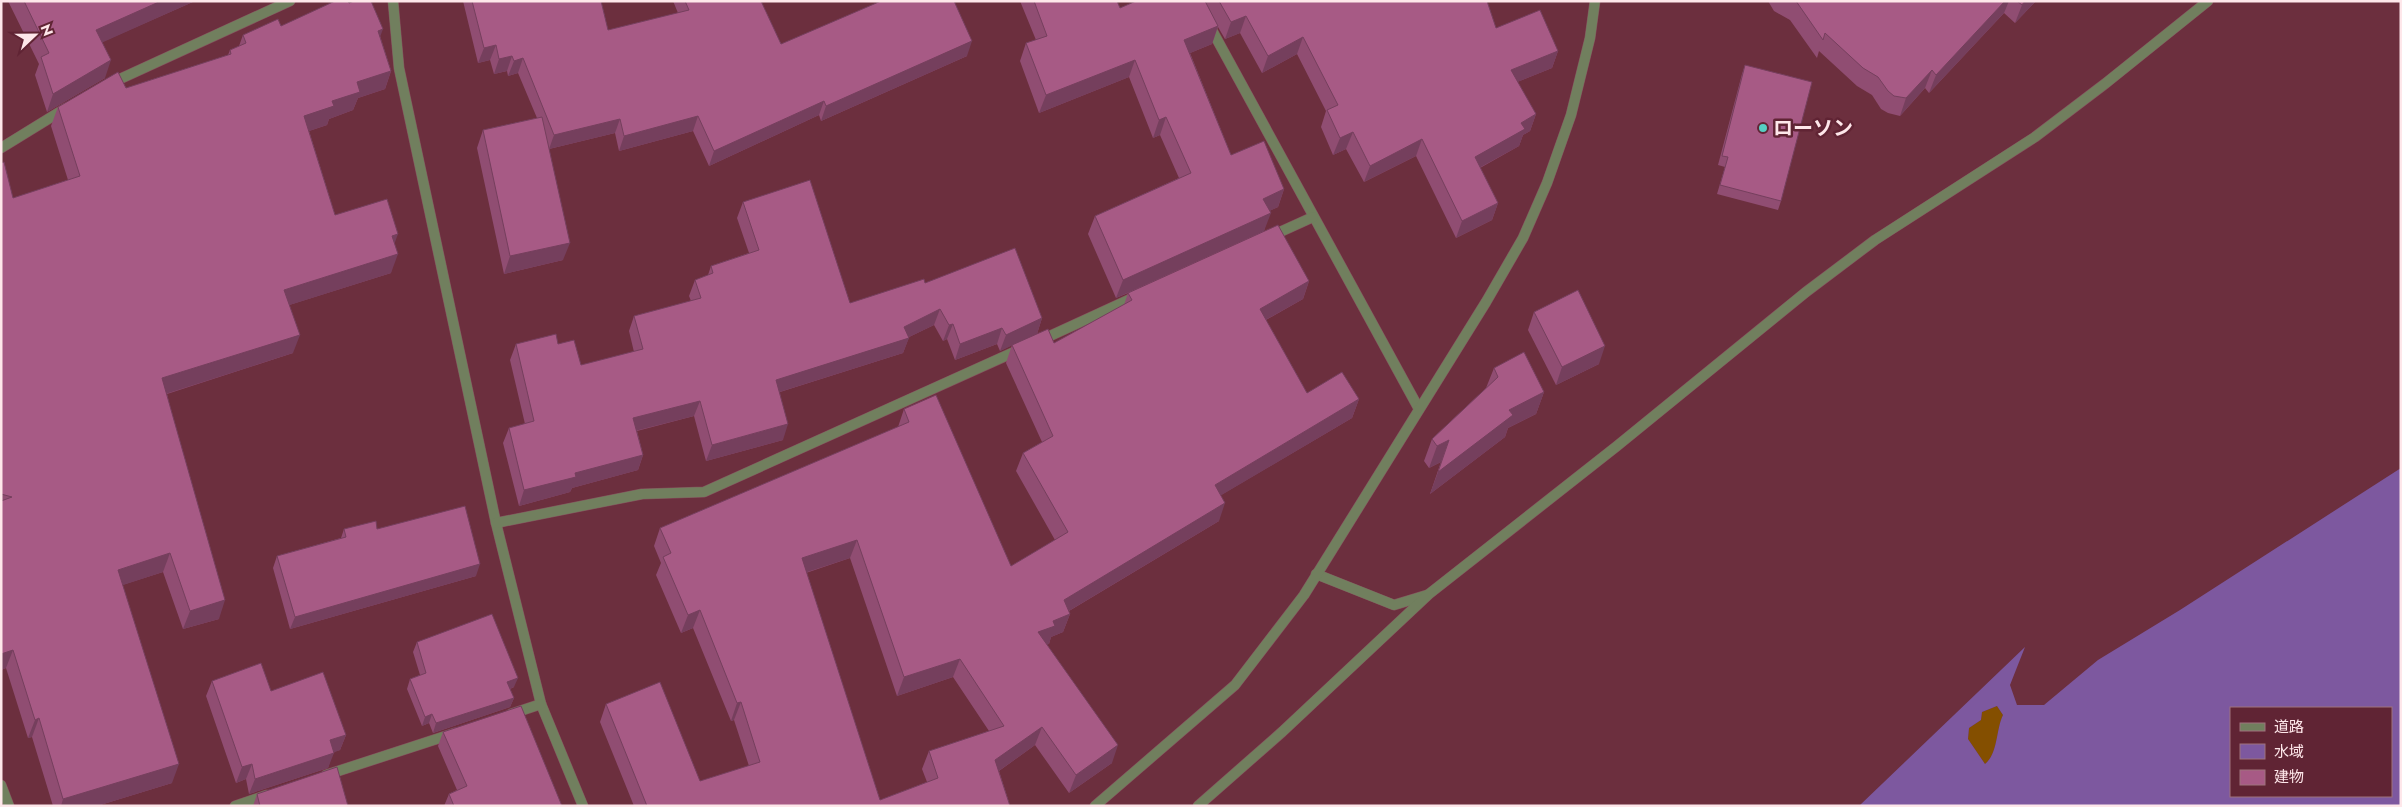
<svg xmlns="http://www.w3.org/2000/svg" width="2402" height="807" viewBox="0 0 2402 807" font-family="Jost,'Noto Sans JP',sans-serif">
  <rect width="100%" height="100%" fill="#6c2f3e"/>
  <path fill="#844f00" d="M1997,706L2003,715C1996,730 1998,754 1985,764L1968,739L1969,728L1981,720L1982,712Z"/>
  <path fill="#7d589f" fill-rule="evenodd" d="M2401,468V806H1859L2025,647L2010,685L2017,705H2044L2098,660L2180,610ZM1997,706L2003,715C1996,729 1998,754 1985,764L1968,739L1969,728L1981,720L1982,712ZM2231,708H2391V796H2231Z"/>
  <g fill="none" stroke-linecap="round" stroke-linejoin="round">
    <defs>
      <g id="minor">
        <path d="M393,1L399,68L496,523L541,704L583,806"/>
        <path d="M1196,1L1419,409"/>
        <path d="M109,84L290,1"/>
        <path d="M1,148L66,108"/>
        <path d="M1269,237L1313,217"/>
        <path d="M1039,341L1137,296"/>
        <path d="M496,523L642,494L704,492L1021,349"/>
        <path d="M1316,574L1394,605L1427,595"/>
        <path d="M511,714L541,704"/>
        <path d="M326,775L455,733"/>
        <path d="M1,785L9,806"/>
        <path d="M235,806L267,795"/>
        <path d="M1198,806L1282,732L1429,594L1617,446L1806,292L1875,240L2035,137L2106,83L2208,1"/>
      </g>
      <path id="tertiary" d="M1095,806L1235,685L1304,595L1486,302L1523,238L1547,183L1571,115L1590,38L1595,1"/>
    </defs>
    <use href="#minor" stroke="#86505d" stroke-width="11"/>
    <use href="#tertiary" stroke="#86505d" stroke-width="11"/>
    <use href="#minor" stroke="#717f5e" stroke-width="10"/>
    <use href="#tertiary" stroke="#717f5e" stroke-width="10"/>
  </g>
  <g fill="#904d72" fill-rule="evenodd">
    <path d="M8,1H195L102,42L105,78L47,112L35,75L39,64Z"/>
    <path d="M463,1H601L608,30L678,13L673,1H761L781,44L967,56L821,121L819,115L709,166L693,131L619,151L615,133L549,149L563,260L504,274L477,148L483,130L537,118L518,73L508,76L507,71L494,74L490,60L478,63Z"/>
    <path d="M1020,1H1117L1120,8L1136,1H1487L1496,28L1558,51L1552,68L1517,82L1536,114L1530,131L1523,135L1519,146L1480,168L1498,203L1492,220L1456,238L1416,156L1364,182L1346,149L1333,155L1321,127L1326,111L1297,54L1262,73L1240,33L1225,39L1218,27L1212,44L1190,53L1231,155L1284,189L1278,207L1269,211L1264,231L1309,281L1303,299L1266,320L1307,393L1359,399L1352,418L1221,495L1219,521L1069,611L1070,614L1063,632L1051,637L1049,644H1047L1112,763L1069,793L1035,745L999,771L1010,806H634L600,722L606,704L700,781L749,766L734,720L731,721L693,628L681,633L656,575L661,563L654,546L660,528L898,427L904,409L1011,566L1055,540L1016,471L1023,453L1042,442L1006,363L1012,345L1000,351L997,344L955,360L947,339L943,341L934,325L909,337L903,353L780,392L783,440L706,461L694,416L637,431L643,455L638,470L572,488L570,492L519,506L503,443L509,428L525,424L510,360L516,344H558L581,365L634,352L629,331L634,316L691,301L689,296L695,280L708,275L711,266L749,253L737,218L743,202L850,303L925,283L1042,318L1037,334L1054,343L1124,305L1128,293L1116,298L1088,234L1095,216L1179,178L1160,135L1153,138L1129,77L1039,113L1020,61L1026,43L1036,40ZM850,558L897,696L953,677L989,731L929,751L922,769L927,782L880,800L806,573Z"/>
    <path d="M1768,1H2036L2015,23L2004,13L1929,93L1925,88L1900,116L1888,113L1881,109L1872,95L1857,86L1819,51L1817,58L1790,20L1774,11Z"/>
    <path d="M349,3L380,36L391,71L385,89L358,98L353,110L329,119L327,125L309,131L335,215L394,243L391,273L289,305L293,353L167,394L219,619L183,629L163,572L122,585L172,783L97,806H53L32,737L28,738L6,668L1,670V163L13,198L68,180L51,126L58,107L126,88L228,55L230,50L239,46L243,35L281,26Z"/>
    <path d="M1745,65L1781,201L1778,210L1717,194L1725,167L1718,165L1742,74Z"/>
    <path d="M1534,312L1599,364L1556,385L1528,330Z"/>
    <path d="M1494,368L1544,392L1536,414L1508,428L1505,437L1430,494L1441,462L1429,468L1424,461L1432,439L1486,388Z"/>
    <path d="M344,529L476,576L290,629L273,568L277,556L341,538Z"/>
    <path d="M417,642L514,687L510,689L514,698L510,707L433,733L429,723L422,726L407,689L410,679L420,675L413,652Z"/>
    <path d="M212,681L271,691L346,735L340,750L333,752L328,768L249,794L246,779L236,783L206,696Z"/>
    <path d="M443,732L562,806H444L449,794L457,790L438,746Z"/>
    <path d="M257,794L348,806H253Z"/>
  </g>
  <g fill="#753f5d">
    <path d="M161,1H195L90,48L96,30Z"/>
    <path d="M2005,1H2009L2004,13L1929,93L1936,75Z"/>
    <path d="M2025,1H2036L2015,23L2022,5Z"/>
    <path d="M1246,16L1240,33L1225,39L1231,22Z"/>
    <path d="M1218,26L1212,44L1178,58L1184,40Z"/>
    <path d="M383,29L376,48L378,31Z"/>
    <path d="M1303,37L1297,54L1262,73L1268,56Z"/>
    <path d="M972,41L967,56L821,121L826,106Z"/>
    <path d="M496,45L490,60L478,63L484,48Z"/>
    <path d="M1558,51L1552,68L1505,87L1511,70Z"/>
    <path d="M512,56L507,71L494,74L499,59Z"/>
    <path d="M523,58L518,73L508,76L514,61Z"/>
    <path d="M111,60L105,78L47,112L53,94Z"/>
    <path d="M1135,60L1129,77L1039,113L1046,95Z"/>
    <path d="M1932,70L1925,88L1900,116L1906,98Z"/>
    <path d="M391,71L385,89L358,98L353,110L329,119L327,125L297,135L304,116L332,101L357,82Z"/>
    <path d="M824,101L819,115L709,166L714,151Z"/>
    <path d="M1536,114L1530,131L1523,135L1519,146L1468,174L1475,157L1521,123Z"/>
    <path d="M698,116L693,131L619,151L624,136Z"/>
    <path d="M1166,117L1160,135L1153,138L1159,120Z"/>
    <path d="M620,119L615,133L549,149L554,135Z"/>
    <path d="M1353,132L1346,149L1333,155L1340,138Z"/>
    <path d="M1422,139L1416,156L1364,182L1370,166Z"/>
    <path d="M1284,189L1278,207L1256,217L1263,199Z"/>
    <path d="M1498,203L1492,220L1456,238L1462,221Z"/>
    <path d="M1271,213L1264,231L1116,298L1123,280Z"/>
    <path d="M398,234L391,253L392,236Z"/>
    <path d="M570,243L563,260L504,274L510,256Z"/>
    <path d="M398,254L391,273L277,309L284,290Z"/>
    <path d="M1309,281L1303,299L1253,327L1260,309Z"/>
    <path d="M940,309L934,325L907,338H909L903,353L770,395L776,380L904,327Z"/>
    <path d="M1042,318L1037,334L1000,351L1006,335Z"/>
    <path d="M953,324L947,339L943,341L949,325Z"/>
    <path d="M1002,328L997,344L955,360L960,344Z"/>
    <path d="M300,335L293,353L156,397L162,378Z"/>
    <path d="M1605,346L1599,364L1556,385L1562,367Z"/>
    <path d="M1544,392L1536,414L1508,428L1505,437L1430,494L1438,472L1509,410Z"/>
    <path d="M1359,399L1352,418L1208,503L1215,485Z"/>
    <path d="M700,401L694,416L627,433L633,418Z"/>
    <path d="M788,424L783,440L706,461L712,445Z"/>
    <path d="M1449,440L1441,462L1429,468L1437,446Z"/>
    <path d="M643,455L638,470L572,488L570,492L519,506L524,490L575,473Z"/>
    <path d="M1225,503L1219,521L1057,618L1064,600Z"/>
    <path d="M857,540L850,558L795,576L802,558Z"/>
    <path d="M170,553L163,572L111,589L118,570Z"/>
    <path d="M480,564L476,576L290,629L295,617Z"/>
    <path d="M225,600L219,619L183,629L190,611Z"/>
    <path d="M700,610L693,628L681,633L688,615Z"/>
    <path d="M1070,614L1063,632L1051,637L1049,644L1032,650L1038,632L1053,621Z"/>
    <path d="M13,650L6,668L1,670V654Z"/>
    <path d="M960,659L953,677L897,696L904,677Z"/>
    <path d="M518,678L514,687L504,691L507,682Z"/>
    <path d="M514,698L510,707L433,733L436,723Z"/>
    <path d="M741,702L734,720L731,721L737,703Z"/>
    <path d="M432,714L429,723L422,726L425,717Z"/>
    <path d="M39,718L32,737L28,738L35,720Z"/>
    <path d="M1042,727L1035,745L989,778L995,760Z"/>
    <path d="M346,735L340,750L325,756L330,740Z"/>
    <path d="M1118,745L1112,763L1069,793L1076,775Z"/>
    <path d="M334,753L328,768L249,794L255,779Z"/>
    <path d="M179,764L172,783L97,806H61L63,799Z"/>
    <path d="M252,764L246,779L236,783L242,767Z"/>
  </g>
  <g fill="#a75a85" stroke="#753f5d" fill-rule="evenodd">
    <path d="M24,1H161L96,30L111,60L53,94L41,57L49,53Z"/>
    <path d="M335,1H348L349,3L354,1H371L383,29L378,31L391,71L357,82L360,92L332,101L334,106L304,116L335,215L387,199L398,234L392,236L398,254L284,290L300,335L162,378L225,600L190,611L170,553L118,570L179,764L63,799L39,718L35,720L13,650L1,654V501L12,497L1,494V163L4,162L13,198L80,176L58,107L118,72L126,88L231,54L230,50L246,43L243,35L278,19L281,26Z"/>
    <path d="M472,1H601L608,30L689,10L685,1H761L781,44L881,1H954L972,41L826,106L824,101L714,151L698,116L624,136L620,119L554,135L523,58L514,61L512,56L499,59L496,45L484,48Z"/>
    <path d="M1034,1H1117L1120,8L1136,1H1205L1218,26L1184,40L1231,155L1264,141L1284,189L1263,199L1271,213L1123,280L1095,216L1191,173L1166,117L1159,120L1135,60L1046,95L1026,43L1047,36Z"/>
    <path d="M1219,1H1487L1496,28L1540,10L1558,51L1511,70L1536,114L1521,123L1525,129L1475,157L1498,203L1462,221L1422,139L1370,166L1353,132L1340,138L1327,110L1338,105L1303,37L1268,56L1246,16L1231,22Z"/>
    <path d="M1796,1H2005L1936,75L1932,70L1906,98L1894,96L1888,91L1878,77L1863,68L1825,33L1823,40Z"/>
    <path d="M2017,1H2025L2022,5Z"/>
    <path d="M1745,65L1812,82L1781,201L1720,185L1728,157L1722,156Z"/>
    <path d="M542,117L570,243L510,256L483,130Z"/>
    <path d="M810,180L850,303L924,279L925,283L1015,248L1042,318L1006,335L1002,328L960,344L953,324L949,325L940,309L904,327L909,338L776,380L788,424L712,445L700,401L633,418L643,455L575,473L576,477L524,490L509,428L534,421L516,344L556,334L558,344L574,340L581,365L643,349L634,316L701,298L695,280L713,273L711,266L759,250L743,202Z"/>
    <path d="M1278,225L1309,281L1260,309L1307,393L1342,372L1359,399L1215,485L1225,503L1064,600L1070,614L1053,621L1055,626L1038,632L1118,745L1076,775L1042,727L995,760L1010,806H647L606,704L660,682L700,781L760,762L741,702L737,703L700,610L688,615L663,557L671,553L660,528L909,422L904,409L936,395L1011,566L1068,532L1023,453L1053,436L1012,345L1048,329L1054,343L1132,300L1128,293ZM857,540L904,677L960,659L1004,726L929,751L938,778L880,800L802,558Z"/>
    <path d="M1578,290L1605,346L1562,367L1534,312Z"/>
    <path d="M1524,352L1544,392L1509,410L1513,415L1438,472L1449,440L1437,446L1432,439L1498,377L1494,368Z"/>
    <path d="M465,506L480,564L295,617L277,556L346,537L344,529L376,521L377,529Z"/>
    <path d="M492,614L518,678L507,682L514,698L436,723L432,714L425,717L410,679L426,673L417,642Z"/>
    <path d="M261,663L271,691L323,672L346,735L330,740L334,753L255,779L252,764L242,767L212,681Z"/>
    <path d="M521,706L562,806H454L449,794L467,786L443,732Z"/>
    <path d="M337,767L348,806H260L257,794Z"/>
  </g>
  <circle fill="#56cec3" stroke="#602434" stroke-width="2" cx="1763" cy="128" r="5"/>
  <g text-anchor="middle" dominant-baseline="central" stroke-width="5" stroke-linejoin="round" paint-order="stroke">
    <g font-size="20" font-weight="bold" fill="#fee7ea" stroke="#602434" text-anchor="start">
      <text x="1773" y="128">ローソン</text>
    </g>
  </g>
  <rect width="2402" height="807" fill="none" stroke="#fee7ea" stroke-width="5"/>
  <rect x="2230" y="707" width="162" height="90" fill="#602434" stroke="#9f727d"/>
  <rect x="2240" y="723" width="25" height="8" fill="#717f5e" stroke="#9f727d"/>
  <text x="2274" y="732" font-size="15" fill="#fee7ea">道路</text>
  <rect x="2240" y="744" width="25" height="15" fill="#7d589f" stroke="#9f727d"/>
  <text x="2274" y="757" font-size="15" fill="#fee7ea">水域</text>
  <rect x="2240" y="770" width="25" height="15" fill="#a75a85" stroke="#9f727d"/>
  <text x="2274" y="782" font-size="15" fill="#fee7ea">建物</text>
  <g transform="translate(35 35) rotate(68)" stroke="#602434" stroke-width="4" paint-order="stroke">
  <path d="M0-4L9 19L0 12L-9 19Z" fill="#fee7ea"/>
  <text y="-8" font-size="14" font-weight="bold" text-anchor="middle" fill="#fee7ea">N</text>
  </g>
</svg>
